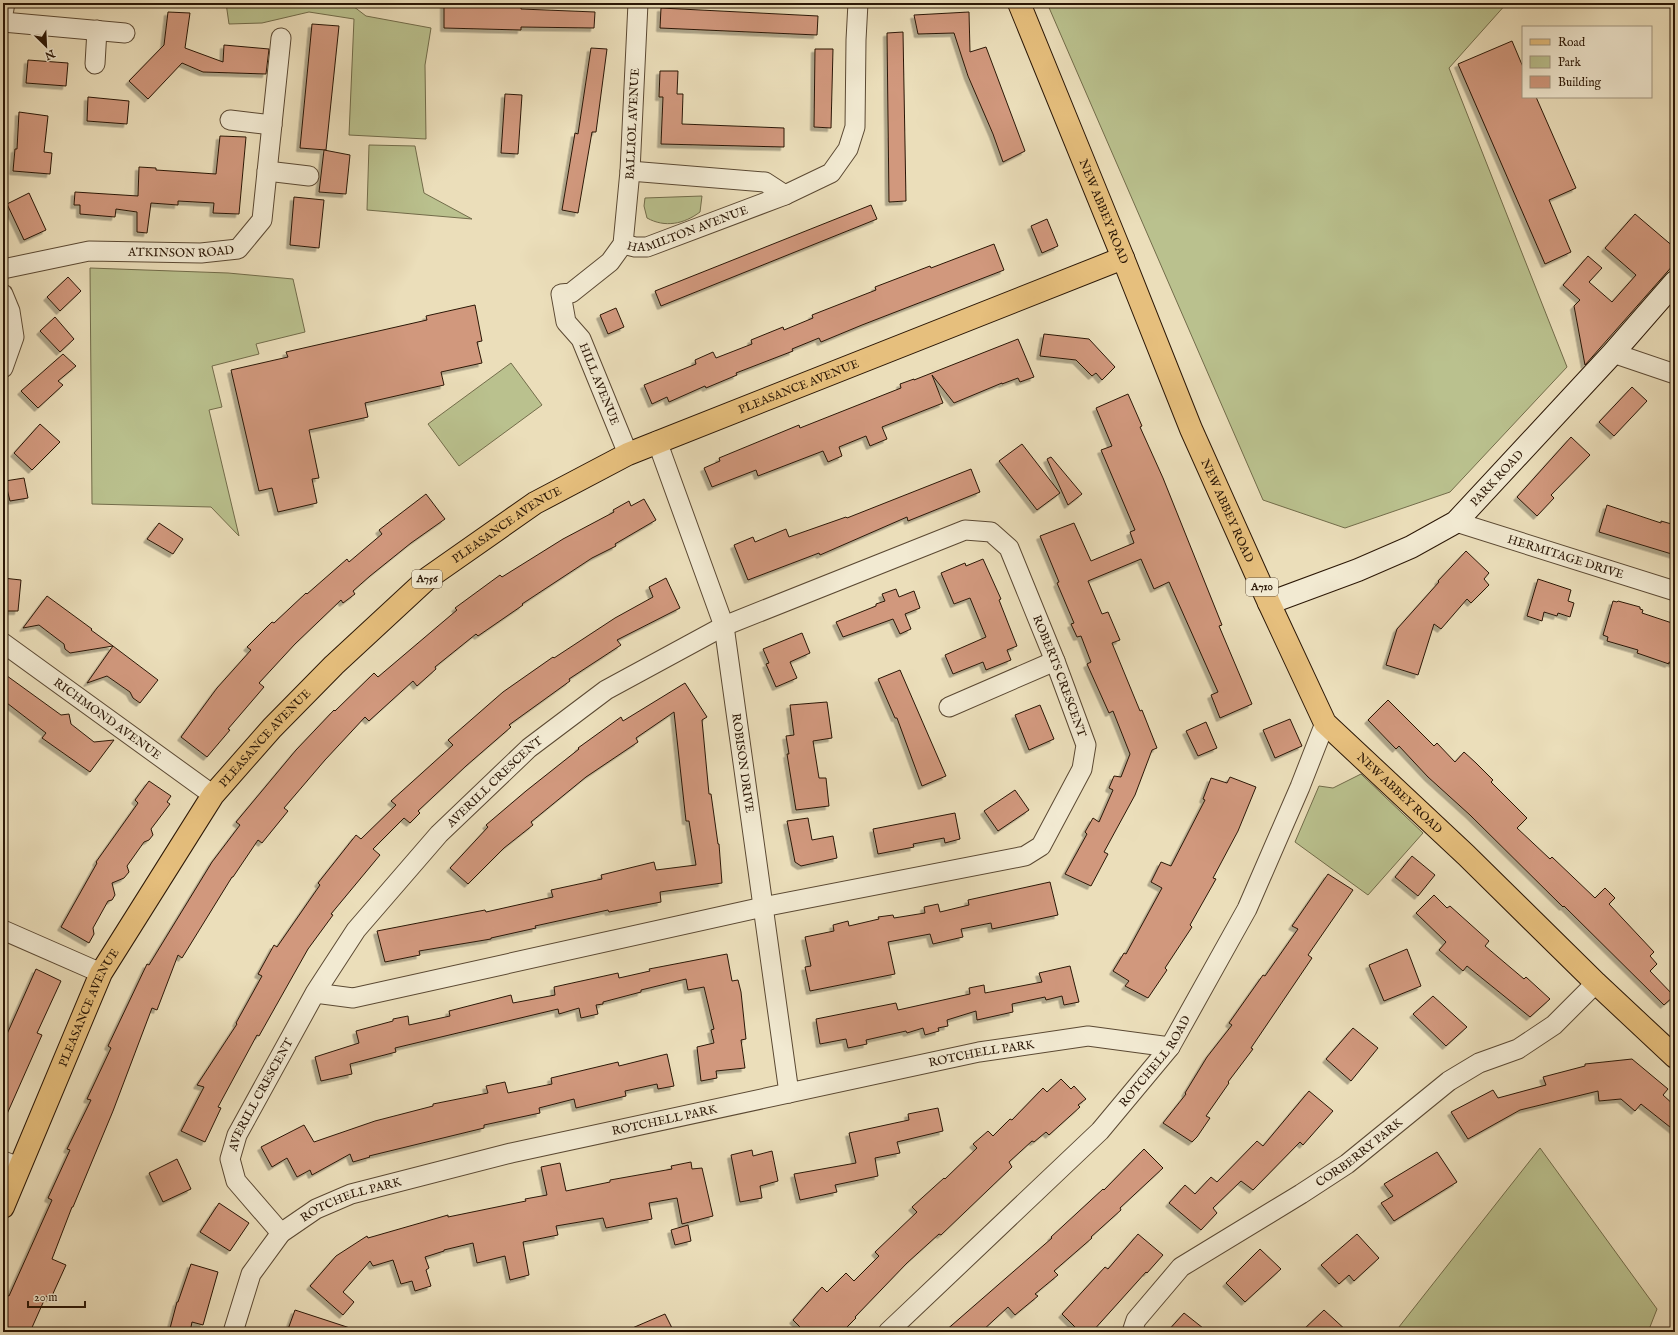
<svg xmlns="http://www.w3.org/2000/svg" width="1678" height="1335" viewBox="0 0 1678 1335" font-family="'IM FELL English',serif">
  <defs>
    <filter id="shadow"><feDropShadow dx="-3.5" dy="3.5" stdDeviation="0" flood-color="#0004"/></filter>
  </defs>
  <rect width="100%" height="100%" fill="#ebdeba"/>
  <filter id="stains"><feTurbulence type="fractalNoise" baseFrequency=".005" numOctaves="4"/><feColorMatrix values="0 0 0 0 .2 0 0 0 0 .09 0 0 0 0 .02 0 0 0 .5 -.17"/></filter>
  <radialGradient id="worn" r=".72"><stop offset=".6" stop-color="#630" stop-opacity="0"/><stop offset="1" stop-color="#630" stop-opacity=".3"/></radialGradient>
  <g fill="#bac18e" stroke="#726c4a">
    <path d="M226,3H349L366,16L431,28L425,65L426,139L349,135L354,19L309,12L262,23L229,24Z"/>
    <path d="M1047,3H1507L1449,68L1567,367L1450,492L1345,528L1263,500Z"/>
    <path d="M369,145L415,146L424,193L472,219L367,210Z"/>
    <path d="M702,196L700,212C684,224 665,228 647,218L644,206L645,198Z"/>
    <path d="M90,268L228,273L293,279L305,332L256,344L259,354L212,366L222,407L209,410L239,536L211,507L92,504Z"/>
    <path d="M511,363L542,405L459,466L428,424Z"/>
    <path d="M1361,774L1423,833L1368,895L1295,842L1319,786L1333,788Z"/>
    <path d="M1540,1148L1657,1309L1648,1332H1395Z"/>
  </g>
  <g fill="#d1987d" stroke="#2b1706" filter="url(#shadow)">
    <path d="M444,3H461L460,6L521,7V9L595,12L594,28L521,27V30L444,28Z"/>
    <path d="M661,8L818,16L817,35L660,28Z"/>
    <path d="M168,12L190,13L185,48L223,62L224,45L269,49L266,74L203,72L182,63L148,99L129,81L164,45Z"/>
    <path d="M969,12L970,52L986,47L1025,151L1003,162L993,134L968,76L954,33L918,34L914,15Z"/>
    <path d="M312,24L339,26L326,150L300,148Z"/>
    <path d="M903,32L906,201L889,202L887,33Z"/>
    <path d="M1512,41L1523,67V97H1536L1576,188L1549,200L1571,252L1545,264L1458,64Z"/>
    <path d="M591,48L607,49L596,132H592L578,213L562,210L575,133L578,134Z"/>
    <path d="M815,49H833L831,128L814,127Z"/>
    <path d="M28,60L68,63L66,86L26,83Z"/>
    <path d="M660,71H678L677,94H683L682,124L784,128V147L661,144L663,97H659Z"/>
    <path d="M505,94L522,95L518,154L501,153Z"/>
    <path d="M88,97L129,101L127,124L87,121Z"/>
    <path d="M19,112L48,116L44,152L52,153L50,174L13,171L15,149H17Z"/>
    <path d="M220,136L246,137L239,214L213,213L214,203L178,201V205L151,203L147,233L137,232V212L116,209L115,217L80,214V205H74L75,192L138,196L139,167L156,168V170L216,174Z"/>
    <path d="M324,150L350,155L346,194L319,192Z"/>
    <path d="M29,193L46,230L24,240L7,204Z"/>
    <path d="M294,197L324,200L319,248L290,245Z"/>
    <path d="M871,205L877,219L661,306L655,291Z"/>
    <path d="M1635,214L1675,248V263L1585,365L1574,306L1580,300L1563,285L1588,256L1602,268L1589,282L1612,302L1636,275L1605,248Z"/>
    <path d="M1047,219L1058,246L1042,253L1031,226Z"/>
    <path d="M994,244L1004,270L862,325L821,342L819,338L792,349L793,351L736,373L737,375L706,388L705,386L669,402L667,397L652,404L644,385L696,364L695,360L713,352L716,358L752,344L751,340L783,327L784,330L813,318L812,315L876,290L875,287L930,266L931,268Z"/>
    <path d="M68,277L81,291L60,311L47,297Z"/>
    <path d="M475,305L482,341L477,342L482,363L441,372L444,385L365,403L368,417L309,430L319,478L312,479L317,503L278,512L272,488L259,491L231,370L288,357L286,352L427,320L426,316Z"/>
    <path d="M616,308L624,327L608,334L600,315Z"/>
    <path d="M55,317L74,339L60,352L40,331Z"/>
    <path d="M1044,334L1089,339L1115,367L1102,380L1096,373L1092,376L1076,360L1040,356Z"/>
    <path d="M1018,339L1034,377L1020,382L1018,378L1002,384V383L954,403L932,375L943,403L882,427L887,439L870,446L866,436L839,447L842,456L828,462L823,451L758,476L756,470L712,487L704,468L720,461L719,458L799,425L800,428L901,388L900,384L914,379V380Z"/>
    <path d="M63,354L76,366L58,381L63,385L38,408L21,391Z"/>
    <path d="M1632,387L1647,401L1614,436L1599,422Z"/>
    <path d="M1128,394L1142,426L1140,427L1163,478L1222,625L1219,626L1252,704L1220,718L1211,695L1218,692L1169,582L1154,589L1141,559L1088,581L1102,614L1108,612L1120,640L1112,643L1140,711L1142,710L1157,748L1152,750L1135,795L1104,852L1108,854L1091,886L1065,874L1087,834L1085,832L1093,818L1099,822L1113,790L1109,788L1114,776L1121,777L1130,754L1113,711L1109,713L1087,664L1091,662L1081,636L1077,637L1071,624L1074,623L1057,583L1059,582L1040,536L1074,523L1091,561L1134,543L1130,532L1135,530L1101,450L1112,446L1096,408Z"/>
    <path d="M40,424L60,442L32,470L14,453Z"/>
    <path d="M1571,437L1590,455L1551,495L1554,498L1537,516L1517,497Z"/>
    <path d="M1022,444L1060,493L1037,510L999,461Z"/>
    <path d="M1051,457L1082,494L1068,505L1047,459Z"/>
    <path d="M971,469L980,492L908,521L907,517L820,555L819,553L748,580L734,545L753,537L755,542L786,529L789,537L846,517L847,518Z"/>
    <path d="M24,478L28,498L10,501L5,481Z"/>
    <path d="M426,494L445,519L411,543L370,576L353,591L355,594L343,603L341,600L295,644L259,683L264,687L228,729L230,730L207,757L181,737L217,688L251,650L247,647L272,622L274,623L306,593L307,594L347,559L349,562L382,534L379,530Z"/>
    <path d="M644,499L656,520L615,544L616,546L592,558L522,604L523,605L478,636L476,634L435,667L436,669L417,686L413,681L369,721L365,717L325,760L284,808L288,811L262,843L258,840L233,877H232L182,958L178,955L157,1010L152,1008L113,1111L73,1207H72L52,1259L66,1265L51,1298L46,1296L30,1332H13L3,1328V1294L9,1296L52,1200L48,1198L70,1150L67,1149L91,1100L87,1099L111,1048L108,1046L147,964L149,965L212,862L240,825L236,822L296,750L334,710L335,711L374,673L378,677L457,610L455,608L500,575L502,577L563,539L614,512L613,510L629,501L631,506Z"/>
    <path d="M1607,505L1661,523V521L1675,525V555L1599,532Z"/>
    <path d="M159,523L183,539L173,554L147,539Z"/>
    <path d="M1466,551L1489,573L1484,579L1489,585L1471,603L1467,599L1441,629L1434,624L1418,675L1386,665L1397,629L1439,582L1438,581Z"/>
    <path d="M983,559L1001,599L999,600L1017,646L1007,650L1011,660L986,670L983,662L953,674L945,655L986,637L970,598L954,604L941,573L965,563L966,566Z"/>
    <path d="M3,578L21,580L18,611H7L3,606Z"/>
    <path d="M666,578L680,608L617,640L621,645L569,679L570,681L509,725L511,727L466,766L418,811L420,813L410,823L404,818L373,849L380,855L331,914L333,915L308,949L259,1036L257,1035L218,1107L221,1108L205,1142L181,1131L204,1087L197,1085L237,1024L236,1023L262,976L258,974L274,945L277,947L320,885L318,883L356,835L361,839L396,805L391,801L453,745L448,740L503,692L553,657L554,658L615,618L653,597L649,587Z"/>
    <path d="M1538,579L1571,590L1568,601L1574,603L1570,617L1558,613L1557,616L1544,612L1542,621L1527,616Z"/>
    <path d="M896,589L899,597L914,591L920,608L905,614L911,629L900,634L893,619L843,637L836,622L876,606V604L885,601L882,594Z"/>
    <path d="M47,596L92,629L91,630L113,646L70,653L65,649L64,644L39,625L23,628Z"/>
    <path d="M1613,601L1617,602L1618,601L1640,607V609L1643,610L1642,613L1675,624V664L1669,662V664L1637,653L1638,650L1607,641L1608,637L1603,635Z"/>
    <path d="M802,633L810,653L790,662L797,678L776,687L766,664L769,663L763,649Z"/>
    <path d="M113,646L158,680L140,703L133,698L130,692L107,676L87,683Z"/>
    <path d="M900,670L946,776L922,786L897,718H895L878,679Z"/>
    <path d="M3,673L61,715L69,714L71,724L94,742L114,740L90,772L42,738L46,733L3,700Z"/>
    <path d="M685,683L707,717L702,720L709,794H711L718,844H719L722,883L660,892L661,902L609,912L608,910L535,926L536,928L491,938V939L419,951L420,955L385,962L377,931L485,910L486,912L553,897L551,890L602,879L601,875L654,862L656,870L696,865L689,821H686L674,712L636,738L638,742L586,777L531,822L533,825L504,848L468,884L450,868L488,827L486,825L526,791L579,749L578,748L621,717L623,721Z"/>
    <path d="M1388,700L1434,746L1437,743L1455,762L1464,752L1476,763L1493,780L1491,782L1527,818L1517,828L1550,859L1552,857L1595,898L1605,888L1615,898L1609,904L1654,952L1650,956L1657,964L1650,971L1674,996L1664,1005L1564,906L1563,907L1470,815L1428,777L1399,746L1396,749L1368,720Z"/>
    <path d="M827,702L832,738L813,741L819,778H826L829,806L796,810L787,754H789L786,736L794,735L790,705Z"/>
    <path d="M1040,705L1054,739L1029,750L1015,715Z"/>
    <path d="M1290,719L1302,746L1275,758L1263,730Z"/>
    <path d="M1206,722L1217,748L1198,756L1186,731Z"/>
    <path d="M1230,777L1256,787L1238,831L1213,878L1216,879L1190,925L1192,927L1165,968L1167,970L1148,998L1125,986L1129,981L1113,971L1124,953L1126,954L1162,888L1151,882L1161,862L1171,866L1205,800L1203,799L1211,778L1227,783Z"/>
    <path d="M149,781L171,796L167,802L170,804L151,829L153,835L149,840L144,842L127,866L129,872L124,878L112,883L115,895L112,900L108,901L93,928L94,934L89,943L61,927L97,863L96,862L138,803L135,800Z"/>
    <path d="M1015,790L1029,810L998,831L984,811Z"/>
    <path d="M955,813L960,839L945,843L944,838L913,844L914,847L878,854L873,829Z"/>
    <path d="M808,818L812,840L833,836L837,858L801,866L795,862L787,821Z"/>
    <path d="M1412,856L1435,875L1418,896L1395,877Z"/>
    <path d="M1328,874L1353,890L1308,955L1312,958L1251,1048L1253,1049L1228,1082L1229,1083L1206,1116L1210,1118L1197,1137L1192,1142L1163,1123L1186,1094L1185,1093L1207,1057L1232,1025L1229,1023L1263,975L1265,976L1298,929L1292,926Z"/>
    <path d="M1050,882L1058,915L992,929L991,923L961,929L963,937L933,944L930,934L888,942L895,974L810,991L805,967L811,966L805,937L834,931L833,925L848,921L849,926L879,919L878,917L893,915L894,918L925,913L924,907L938,904L940,912L969,905L968,900Z"/>
    <path d="M1434,895L1447,908L1450,906L1489,941L1485,946L1524,979L1526,977L1550,999L1530,1017L1467,966L1463,971L1439,950L1446,942L1416,913Z"/>
    <path d="M1407,949L1421,986L1384,1001L1369,965Z"/>
    <path d="M727,954L732,981L738,980L741,992L746,1039L741,1040L745,1068L716,1071L717,1078L701,1081L697,1047L714,1043L711,1030L714,1029L704,987L688,990L686,979L641,990V992L603,1002V1004L596,1005L598,1014L581,1018L579,1008L559,1014L558,1009L395,1048L396,1052L350,1064L352,1074L321,1081L315,1057L359,1043L356,1031L393,1021V1019L408,1016L409,1025L450,1016L449,1011L511,995L513,1003L555,995L554,987L618,973L619,978L650,971L649,969Z"/>
    <path d="M1070,966L1079,1002L1064,1005L1062,996L1046,1000L1045,997L1012,1004L1013,1012L977,1020L976,1011L947,1020L948,1026L938,1028L939,1031L925,1035L923,1028L907,1033L906,1031L866,1040L867,1044L848,1048L846,1039L820,1044L816,1019L896,1003L898,1010L970,994L969,988L984,985L985,993L1042,982L1039,973Z"/>
    <path d="M36,969L61,981L37,1033L42,1035L3,1123V1043Z"/>
    <path d="M1433,996L1467,1027L1446,1046L1413,1014Z"/>
    <path d="M1353,1028L1378,1048L1351,1081L1326,1059Z"/>
    <path d="M667,1054L674,1086L658,1089L657,1084L625,1091L626,1096L576,1108L574,1099L539,1108L540,1113L484,1125V1128L369,1156L370,1157L353,1162L350,1154L312,1175L310,1170L297,1177L287,1158L272,1167L261,1147L304,1125L314,1142L375,1121L433,1106V1104L488,1093L486,1086L505,1082L508,1093L552,1084L551,1078L618,1062L619,1066Z"/>
    <path d="M1632,1059L1668,1089L1663,1095L1675,1106V1131L1641,1104L1635,1111L1621,1099L1599,1101L1598,1091L1520,1110L1468,1139L1451,1112L1493,1090L1498,1098L1546,1085L1543,1077L1585,1066V1064Z"/>
    <path d="M1061,1079L1071,1089L1074,1086L1086,1099L1078,1105L1080,1107L1049,1135L1046,1132L1034,1142L1032,1141L1009,1162L1012,1167L941,1235L939,1234L907,1263L855,1317L856,1318L842,1332H805L793,1320L822,1287L827,1292L846,1273L854,1281L879,1256L875,1252L917,1212L912,1207L944,1178L945,1179L977,1148L973,1144L988,1131L993,1136L1010,1119L1012,1120L1043,1088L1047,1092Z"/>
    <path d="M1309,1091L1333,1111L1303,1145L1300,1142L1253,1190L1241,1181L1213,1208L1217,1213L1201,1230L1169,1203L1185,1185L1195,1194L1211,1177L1217,1182L1257,1141L1263,1146Z"/>
    <path d="M938,1108L943,1131L897,1142L900,1153L875,1158L878,1176L835,1185L837,1192L800,1200L794,1174L856,1163L849,1133L909,1120L908,1114Z"/>
    <path d="M1144,1149L1163,1168L1120,1208L1121,1210L1091,1237L1092,1238L1054,1271L1058,1275L1035,1294L1038,1296L1015,1315L1008,1307L981,1332H944L1052,1238L1051,1237L1103,1189L1104,1190Z"/>
    <path d="M752,1150L753,1156L772,1151L778,1181L760,1186L762,1198L740,1202L731,1155Z"/>
    <path d="M1437,1152L1457,1182L1394,1221L1381,1203L1393,1196L1384,1184Z"/>
    <path d="M177,1159L191,1189L163,1202L149,1173Z"/>
    <path d="M691,1162L692,1169L702,1168L713,1216L682,1224L677,1198L649,1203L652,1219L606,1228L603,1218L556,1226L558,1235L523,1242L529,1275L510,1280L505,1256L477,1263L473,1243L444,1250V1251L425,1257L429,1268L426,1270L431,1286L415,1291L412,1281L401,1284L393,1260L373,1266L370,1261L343,1292L354,1302L343,1315L310,1286L336,1256L367,1236L368,1238L448,1215V1217L526,1201L525,1199L547,1195L541,1167L560,1163L566,1191L610,1182V1180L672,1169L671,1166Z"/>
    <path d="M219,1203L249,1223L230,1251L200,1232Z"/>
    <path d="M688,1225L691,1241L675,1245L671,1230Z"/>
    <path d="M1138,1234L1163,1255L1147,1273L1146,1272L1092,1332H1080L1062,1314L1105,1267L1108,1269Z"/>
    <path d="M1357,1234L1379,1258L1354,1281L1349,1275L1339,1284L1321,1265Z"/>
    <path d="M1260,1249L1281,1269L1245,1302L1226,1283Z"/>
    <path d="M191,1264L218,1272L203,1325L192,1322L190,1332H169L177,1302H178Z"/>
    <path d="M295,1310L353,1329L352,1332H287Z"/>
    <path d="M1324,1310L1348,1332H1301Z"/>
    <path d="M1184,1313L1208,1332H1167Z"/>
    <path d="M665,1314L674,1332H623Z"/>
  </g>
  <g fill="none" stroke-linecap="round" stroke-linejoin="round">
    <defs>
      <g id="street">
        <path d="M3,14L5,3"/>
        <path d="M3,22L125,33"/>
        <path d="M95,64L97,30"/>
        <path d="M230,120L272,125"/>
        <path d="M267,171L309,176"/>
        <path d="M630,171L765,182L785,195"/>
        <path id="s1" d="M623,244L635,247H647L785,195L831,173L848,149L855,127L856,40L858,3"/>
        <path id="s2" d="M3,269L89,251L201,253L238,249L262,220L281,38"/>
        <path d="M3,294L10,311L14,337L3,368"/>
        <path d="M1613,353L1675,374"/>
        <path id="s3" d="M657,441L724,626L789,1093"/>
        <path id="s4" d="M628,454L581,339L566,322L561,294L571,293L610,262L623,244L630,171L638,3"/>
        <path id="s5" d="M1456,522L1675,591"/>
        <path id="s6" d="M3,643L213,795"/>
        <path d="M949,707L1055,661"/>
        <path d="M3,930L101,973"/>
        <path d="M3,1161L19,1167"/>
        <path id="s7" d="M281,1233L236,1181L230,1159L237,1135L315,993L356,930L439,834L529,748L606,690L724,626L965,530L991,532L1009,548L1055,661L1086,745L1082,769L1041,846L1025,856L763,907L353,998L315,993"/>
        <path id="s8" d="M233,1332L251,1274L281,1233L316,1209L351,1194L511,1153L979,1052L1088,1036L1170,1047"/>
        <path id="s9" d="M888,1332L1100,1131L1170,1047L1247,909L1300,787L1325,723"/>
        <path id="s10" d="M1132,1332L1136,1320L1181,1267L1301,1194L1347,1164L1449,1081L1479,1063L1518,1049L1554,1025L1596,983"/>
      </g>
      <g id="secondary">
        <path id="s11" d="M1269,603L1358,570L1411,547L1456,522L1613,353L1675,282"/>
      </g>
      <g id="primary">
        <path id="s12" d="M1019,3L1123,258L1191,429L1269,603L1325,723L1466,855L1596,983L1675,1057"/>
        <path id="s13" d="M3,1207L101,973L213,795L272,728L334,665L428,578L535,503L628,454L1123,258"/>
      </g>
    </defs>
    <use href="#street" stroke="#5b4933" stroke-width="21"/>
    <use href="#secondary" stroke="#2b1706" stroke-width="24"/>
    <use href="#primary" stroke="#2b1706" stroke-width="24"/>
    <use href="#street" stroke="#f2ead2" stroke-width="19"/>
    <use href="#secondary" stroke="#f2ead2" stroke-width="22"/>
    <use href="#primary" stroke="#e6bf7d" stroke-width="22"/>
  </g>
  <g text-anchor="middle" dominant-baseline="central" stroke-width="3" stroke-linejoin="round" paint-order="stroke">
    <g fill="#f2ead2" stroke="#675643" stroke-width="1">
      <rect x="412" y="570" width="30" height="18" rx="3"/>
      <rect x="1246" y="578" width="32" height="18" rx="3"/>
    </g>
    <g font-size="11" font-weight="bold" fill="#2b1706">
      <text x="427" y="579">A756</text>
      <text x="1262" y="587">A710</text>
    </g>
    <g font-size="12" fill="#2b1706" stroke="#f2ead2">
      <text stroke="none"><textPath href="#s4" startOffset="378">BALLIOL AVENUE</textPath></text>
      <text stroke="none"><textPath href="#s12" startOffset="225">NEW ABBEY ROAD</textPath></text>
      <text stroke="none"><textPath href="#s1" startOffset="68">HAMILTON AVENUE</textPath></text>
      <text stroke="none"><textPath href="#s2" startOffset="180">ATKINSON ROAD</textPath></text>
      <text transform="translate(599 384) rotate(68)">HILL AVENUE</text>
      <text stroke="none"><textPath href="#s13" startOffset="1189">PLEASANCE AVENUE</textPath></text>
      <text stroke="none"><textPath href="#s11" startOffset="264">PARK ROAD</textPath></text>
      <text stroke="none"><textPath href="#s12" startOffset="549">NEW ABBEY ROAD</textPath></text>
      <text stroke="none"><textPath href="#s13" startOffset="865">PLEASANCE AVENUE</textPath></text>
      <text stroke="none"><textPath href="#s5" startOffset="115">HERMITAGE DRIVE</textPath></text>
      <text stroke="none"><textPath href="#s7" startOffset="1283">ROBERTS CRESCENT</textPath></text>
      <text stroke="none"><textPath href="#s6" startOffset="129">RICHMOND AVENUE</textPath></text>
      <text stroke="none"><textPath href="#s13" startOffset="541">PLEASANCE AVENUE</textPath></text>
      <text stroke="none"><textPath href="#s3" startOffset="335">ROBISON DRIVE</textPath></text>
      <text stroke="none"><textPath href="#s7" startOffset="557">AVERILL CRESCENT</textPath></text>
      <text stroke="none"><textPath href="#s12" startOffset="885">NEW ABBEY ROAD</textPath></text>
      <text stroke="none"><textPath href="#s13" startOffset="217">PLEASANCE AVENUE</textPath></text>
      <text stroke="none"><textPath href="#s8" startOffset="838">ROTCHELL PARK</textPath></text>
      <text stroke="none"><textPath href="#s9" startOffset="381">ROTCHELL ROAD</textPath></text>
      <text stroke="none"><textPath href="#s7" startOffset="163">AVERILL CRESCENT</textPath></text>
      <text stroke="none"><textPath href="#s8" startOffset="514">ROTCHELL PARK</textPath></text>
      <text stroke="none"><textPath href="#s10" startOffset="294">CORBERRY PARK</textPath></text>
      <text stroke="none"><textPath href="#s8" startOffset="190">ROTCHELL PARK</textPath></text>
    </g>
  </g>
  <rect width="1678" height="1335" fill="none" stroke="#ebdeba" stroke-width="16"/>
  <rect x="4" y="4" width="1670" height="1327" fill="none" stroke="#2b1706" stroke-width="2"/>
  <rect x="8" y="8" width="1662" height="1319" fill="none" stroke="#2b1706"/>
  <rect x="1522" y="26" width="130" height="72" fill="#f2ead2" stroke="#a29680"/>
  <rect x="1530" y="39" width="20" height="6" fill="#e6bf7d" stroke="#a29680"/>
  <text x="1558" y="46" font-size="12" fill="#2b1706">Road</text>
  <rect x="1530" y="56" width="20" height="12" fill="#bac18e" stroke="#a29680"/>
  <text x="1558" y="66" font-size="12" fill="#2b1706">Park</text>
  <rect x="1530" y="76" width="20" height="12" fill="#d1987d" stroke="#a29680"/>
  <text x="1558" y="86" font-size="12" fill="#2b1706">Building</text>
  <g transform="translate(46 46) rotate(156)" stroke="#f2ead2" stroke-width="3" paint-order="stroke">
  <path d="M0-3L7 15L0 10L-7 15Z" fill="#2b1706"/>
  <text y="-6" font-size="11" font-weight="bold" text-anchor="middle" fill="#2b1706">N</text>
  </g>
  <path d="M28 1301v6h57v-6" fill="none" stroke="#2b1706" stroke-width="2"/>
  <text x="34" y="1301" font-size="12" fill="#2b1706" stroke="#f2ead2" stroke-width="3" paint-order="stroke">20 m</text>
  <rect width="100%" height="100%" filter="url(#stains)"/>
  <rect width="100%" height="100%" fill="url(#worn)"/>
</svg>
